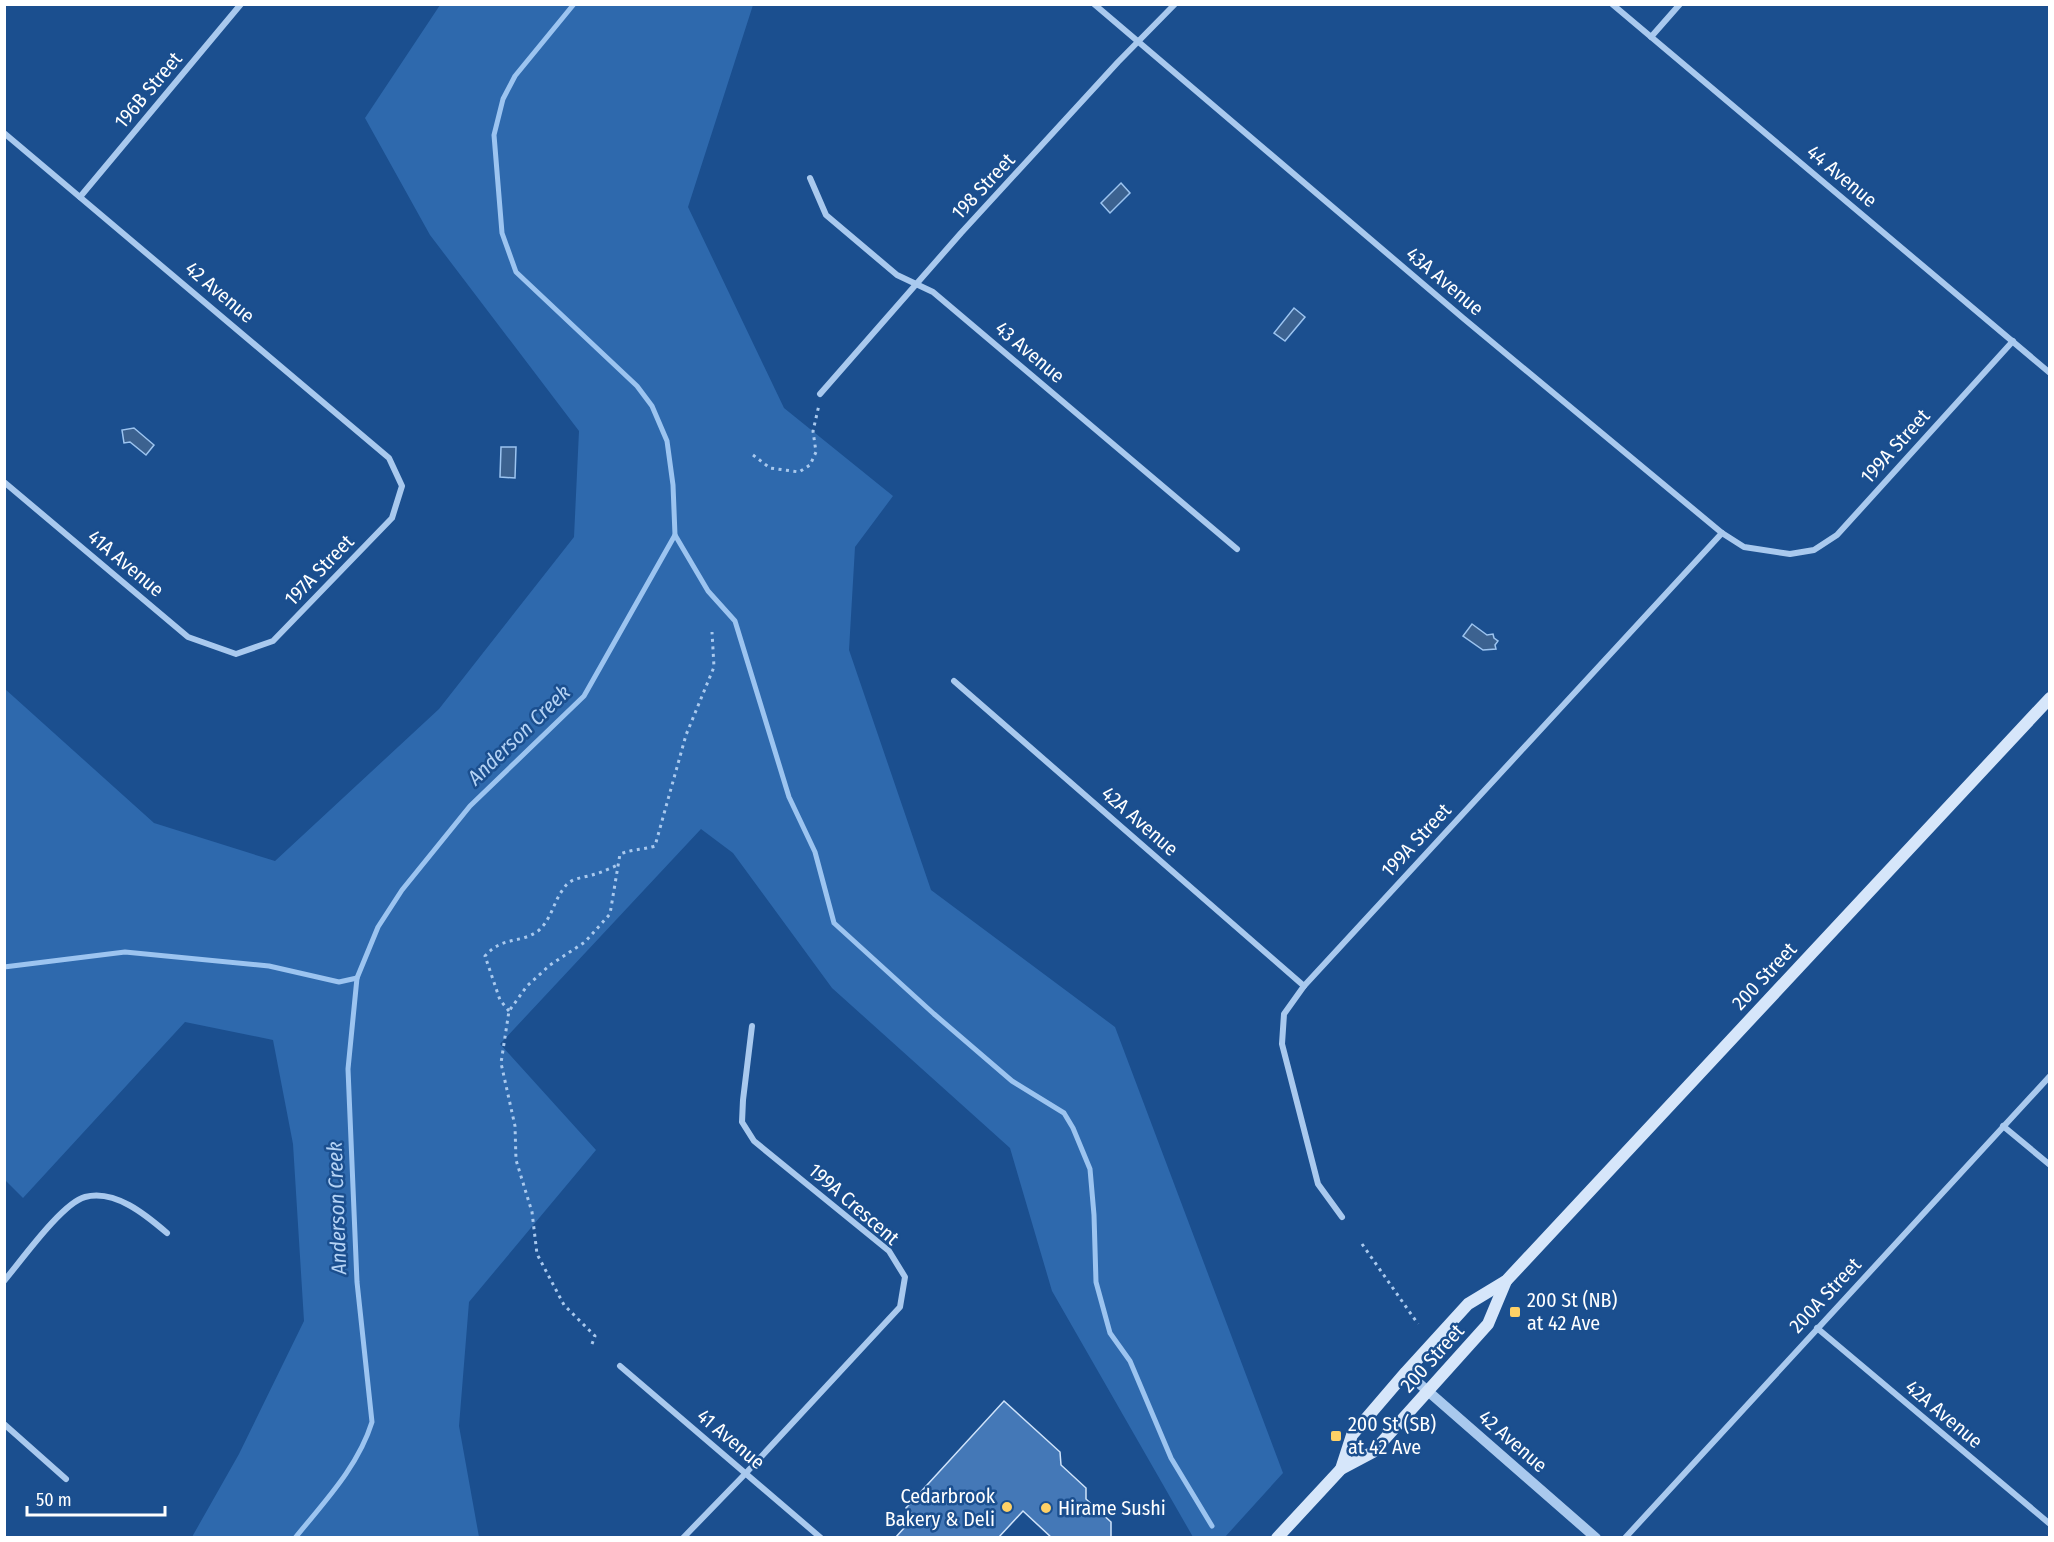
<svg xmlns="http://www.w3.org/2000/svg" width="2054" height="1542" viewBox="0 0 2054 1542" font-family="'Fira Sans Condensed',sans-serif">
  <rect width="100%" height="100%" fill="#1b4f8f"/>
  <path fill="#2e69ad" d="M440,5H753L688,207L784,408L893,496L855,547L849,650L931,890L1115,1027L1283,1473L1225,1537H1193L1052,1291L1010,1148L832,988L733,853L701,829L500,1044L596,1150L469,1302L459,1426L479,1537H192L239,1454L304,1321L293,1144L273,1040L185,1022L23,1198L5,1180V689L154,823L275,861L439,709L574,537L579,431L430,235L365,118Z"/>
  <g fill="#3c6290" stroke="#9cc4f0" stroke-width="1.5">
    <path d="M1121,183L1130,193L1110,213L1101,203Z"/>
    <path d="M1294,308L1305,317L1285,341L1274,333Z"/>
    <path d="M134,428L154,445L146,455L130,442L124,443L122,430Z"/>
    <path d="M501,447H516L515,478L500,477Z"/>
    <path d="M1472,624L1487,635L1493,634L1494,638L1498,641L1495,645L1496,649L1483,650L1463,636Z"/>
  </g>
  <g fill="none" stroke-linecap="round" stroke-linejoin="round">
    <g stroke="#9cc4f0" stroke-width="5">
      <path d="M675,535L708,591L735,621L789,797L815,852L834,923L934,1014L1012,1081L1064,1113L1073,1128L1090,1169L1094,1215L1096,1282L1110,1333L1130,1361L1171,1458L1212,1526"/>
      <path d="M4,967L125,952L269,966L339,982L357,978"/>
      <path d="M295,1538C324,1502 358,1467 372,1422L357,1282L348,1069L357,978L378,927L402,890L470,806L584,696L675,535L673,485L667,441L652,406L637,386L516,272L502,233L494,135L503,99L515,76L574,4"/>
    </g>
  </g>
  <path fill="#4478b7" stroke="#cfe3fa" stroke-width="1.5" d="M1004,1401L1060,1452L1061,1465L1086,1488V1499L1111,1522V1538H1052L1023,1511L998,1538H895L915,1516L906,1508Z"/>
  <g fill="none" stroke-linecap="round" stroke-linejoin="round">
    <g stroke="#a9c9ee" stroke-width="3" stroke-dasharray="3 4.5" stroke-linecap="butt">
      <path d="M753,455L770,468L799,472L810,465L816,452L813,431L819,405"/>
      <path d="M509,1011L500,1000L485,956C502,936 520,944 538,931C552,919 553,902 564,888C570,878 582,878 592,875C601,873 610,868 618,865"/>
      <path d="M1362,1244L1418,1324"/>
      <path d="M592,1344L595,1336L564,1305L537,1254L532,1212L516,1160L515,1126L501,1063L509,1011L527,986L550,965L585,942L610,914L620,854C633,849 642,850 655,846L686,735L714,667L712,632"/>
    </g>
    <g stroke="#a9c9ee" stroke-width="6">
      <path d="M1094,4L1463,318L1722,533L1744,547L1790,554L1814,550L1837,535L2013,341"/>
      <path d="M1612,4L2050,373"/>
      <path d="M1651,37L1680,4"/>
      <path d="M4,133L389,458L402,486L392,518L273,641L236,654L188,637L4,482"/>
      <path d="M810,178L826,215L897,275L933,292L1237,549"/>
      <path d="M80,197L241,4"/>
      <path d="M820,394L961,233L1118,62L1175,4"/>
      <path d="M954,681L1304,986"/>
      <path d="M2003,1126L2050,1165"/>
      <path d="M1342,1217L1318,1184L1282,1044L1284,1014L1304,986L1722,533"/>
      <path d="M4,1281C21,1261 62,1203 85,1197C115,1189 146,1215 167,1233"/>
      <path d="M1817,1328L2050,1524"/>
      <path d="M620,1366L821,1538"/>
      <path d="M4,1424L66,1479"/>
      <path d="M683,1538L746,1473L900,1307L905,1277L889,1251L754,1141L742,1122L743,1100L752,1026"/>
      <path d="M1625,1538L2050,1076"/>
    </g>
    <path stroke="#a9c9ee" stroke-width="10" d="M1406,1372L1596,1538"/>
    <g stroke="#d6e6fa" stroke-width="12">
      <path d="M1341,1469L1352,1435L1406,1372L1468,1304L1506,1281L2050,698"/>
      <path d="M1277,1538L1341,1469L1373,1452L1488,1324L1506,1281"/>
    </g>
  </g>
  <g fill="#ffd166" stroke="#1b4f8f" stroke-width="2">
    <rect x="1509" y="1306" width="12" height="12" rx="3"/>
    <rect x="1330" y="1430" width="12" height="12" rx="3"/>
    <circle cx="1007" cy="1507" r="6"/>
    <circle cx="1046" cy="1508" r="6"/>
  </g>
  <g text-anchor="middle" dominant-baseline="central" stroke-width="5" stroke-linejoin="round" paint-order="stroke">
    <g font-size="20" fill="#fff" stroke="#1b4f8f">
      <text transform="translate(148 90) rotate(-50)">196B Street</text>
      <text transform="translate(1842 176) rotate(40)">44 Avenue</text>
      <text transform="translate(983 186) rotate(-47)">198 Street</text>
      <text transform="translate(1445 281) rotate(40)">43A Avenue</text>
      <text transform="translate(220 292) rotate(40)">42 Avenue</text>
      <text transform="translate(1030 352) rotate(40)">43 Avenue</text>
      <text transform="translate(1895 446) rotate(-48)">199A Street</text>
      <text transform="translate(126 563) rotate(40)">41A Avenue</text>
      <text transform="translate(319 570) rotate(-46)">197A Street</text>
      <text transform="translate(1140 821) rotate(41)">42A Avenue</text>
      <text transform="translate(1416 840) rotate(-47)">199A Street</text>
      <text transform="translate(1764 976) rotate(-47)">200 Street</text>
      <text transform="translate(854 1204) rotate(41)">199A Crescent</text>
      <text transform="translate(1825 1295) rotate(-47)">200A Street</text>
      <text transform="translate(1432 1358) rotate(-48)">200 Street</text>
      <text transform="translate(1944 1414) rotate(40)">42A Avenue</text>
      <text transform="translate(731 1439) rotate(40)">41 Avenue</text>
      <text transform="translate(1513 1441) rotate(41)">42 Avenue</text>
    </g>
    <g font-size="20" fill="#fff" stroke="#1b4f8f" text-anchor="start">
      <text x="1527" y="1300">200 St (NB)<tspan x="1527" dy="23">at 42 Ave</tspan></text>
      <text x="1348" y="1424">200 St (SB)<tspan x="1348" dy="23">at 42 Ave</tspan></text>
      <text x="995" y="1496" text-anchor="end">Cedarbrook<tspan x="995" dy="23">Bakery &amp; Deli</tspan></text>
      <text x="1058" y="1508">Hirame Sushi</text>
    </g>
    <g font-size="21" font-style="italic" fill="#b5d3f5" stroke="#1b4f8f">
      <text transform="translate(519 735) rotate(-44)">Anderson Creek</text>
      <text transform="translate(337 1208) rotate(-92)">Anderson Creek</text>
    </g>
  </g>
  <rect width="2054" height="1542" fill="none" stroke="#ffffff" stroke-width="12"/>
  <path d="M27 1506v9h138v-9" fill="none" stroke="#ffffff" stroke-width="3"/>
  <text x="36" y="1506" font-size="18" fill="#ffffff" stroke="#1b4f8f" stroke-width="4.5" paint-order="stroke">50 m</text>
</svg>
